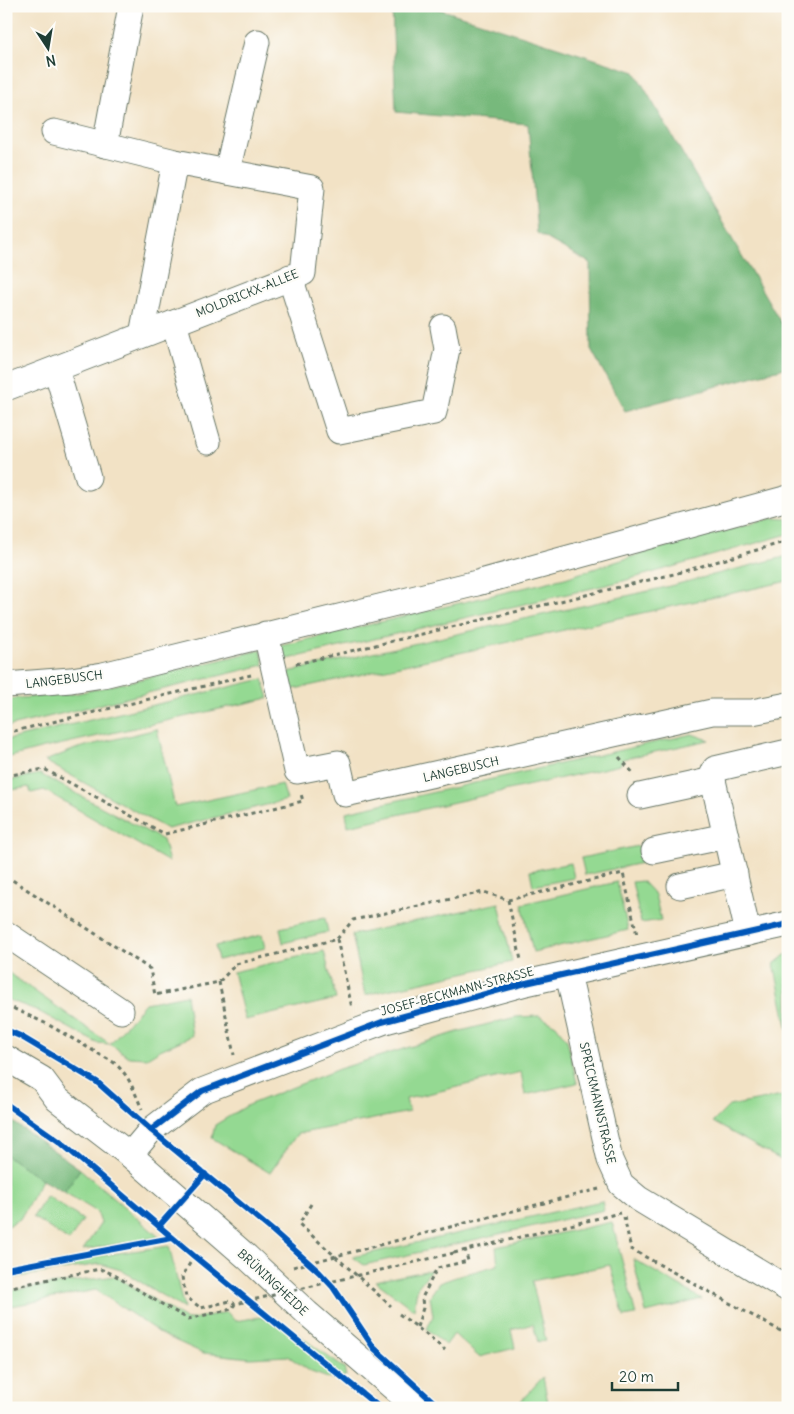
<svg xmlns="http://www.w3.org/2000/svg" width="794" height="1414" viewBox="0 0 794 1414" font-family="Delius,sans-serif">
  <rect width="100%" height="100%" fill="#fdfcf7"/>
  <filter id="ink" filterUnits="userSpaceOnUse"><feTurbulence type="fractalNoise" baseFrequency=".02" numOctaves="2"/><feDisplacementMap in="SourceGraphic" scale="10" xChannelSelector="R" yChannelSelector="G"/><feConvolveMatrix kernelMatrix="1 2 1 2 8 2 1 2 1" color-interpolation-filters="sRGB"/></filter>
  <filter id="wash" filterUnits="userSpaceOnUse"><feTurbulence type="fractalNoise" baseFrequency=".0096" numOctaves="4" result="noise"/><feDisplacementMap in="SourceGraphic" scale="20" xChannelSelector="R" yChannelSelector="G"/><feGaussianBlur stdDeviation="1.12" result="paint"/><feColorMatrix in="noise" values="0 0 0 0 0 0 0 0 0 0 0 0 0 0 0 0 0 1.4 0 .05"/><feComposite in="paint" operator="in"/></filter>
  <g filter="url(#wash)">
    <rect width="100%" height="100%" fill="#f2e2c5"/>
    <g fill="#94d992" stroke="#5a8b63">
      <path d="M773,518L788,519V534L623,581L284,660L280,646L565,578L650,551Z"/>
      <path d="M788,556V581L290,690L288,672L662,588Z"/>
      <path d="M261,650L264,665L6,727V699L74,694L146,678Z"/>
      <path d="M263,679L269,698L40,749L6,758V740Z"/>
      <path d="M157,729L175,807L282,784L287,800L167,829L45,761L78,748Z"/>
      <path d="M692,734L709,740L623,759L620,765L348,826L346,812Z"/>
      <path d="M40,774L163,840L169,862L44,790L31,793L29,787L6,791V781Z"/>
      <path d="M638,846L642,863L585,875L581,858Z"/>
      <path d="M571,863L574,878L533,886L530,871Z"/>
      <path d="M642,881L655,895L661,920L641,923L632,882Z"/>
      <path d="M617,882L628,930L533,952L522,904Z"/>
      <path d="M499,903L512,962L365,995L352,935Z"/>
      <path d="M325,918L328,932L283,943L280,928Z"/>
      <path d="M262,935L265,948L218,960L215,946Z"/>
      <path d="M324,951L336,999L245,1020L233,972Z"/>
      <path d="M788,954V1031L774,964L785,955Z"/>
      <path d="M6,971L110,1044L145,1003L186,995L192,1036L160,1050L147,1058L129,1057L110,1044L97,1043L36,1010L6,999Z"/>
      <path d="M539,1016L556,1025L567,1040L577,1083L525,1095L521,1072L406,1099L409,1112L297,1134L270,1173L212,1138L215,1125L248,1105L339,1069L461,1031L516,1017Z"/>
      <path d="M788,1095V1164L713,1122L729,1106Z"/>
      <path d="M6,1155L42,1180L20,1219L6,1227Z"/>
      <path d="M80,1169L159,1237L83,1250L101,1223L97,1212L64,1192Z"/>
      <path d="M47,1196L83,1220L69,1241L33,1217Z"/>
      <path d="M602,1201L604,1210L364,1265L353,1257Z"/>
      <path d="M612,1222L636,1315L624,1317L610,1265L532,1281L546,1341L538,1342L533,1324L511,1330L515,1348L479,1357L454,1334L446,1345L427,1329L433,1316L430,1296L439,1283L462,1275L498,1265L496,1247Z"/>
      <path d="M169,1246L184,1309L121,1270L100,1264L6,1279V1273L97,1256Z"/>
      <path d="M633,1259L702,1299L646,1313Z"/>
      <path d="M431,1270L417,1288L414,1310L375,1281Z"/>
      <path d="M115,1276L187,1320L227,1312L235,1321L261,1317L283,1324L344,1368L346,1376L331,1379L311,1372L288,1356L250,1358L203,1353L163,1335L96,1290L6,1307V1291Z"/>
      <path d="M543,1377L549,1408H530L520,1402Z"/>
    </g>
    <g fill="#77b97c" stroke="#4b7b58">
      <path d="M392,6H430L635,72L788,335V367L625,411L591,349L590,263L537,233L528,124L396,112Z"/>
      <path d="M6,1117L80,1169L64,1192L42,1180L6,1155Z"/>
    </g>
  </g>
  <g filter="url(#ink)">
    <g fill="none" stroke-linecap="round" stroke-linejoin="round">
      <defs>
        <g id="minor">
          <path d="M105,145L131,6"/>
          <path d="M227,172L257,42"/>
          <path d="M290,277L339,431L434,412L447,349L443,327"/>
          <path d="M174,323L208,442"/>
          <path d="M142,335L175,162"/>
          <path d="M56,369L88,477"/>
          <path d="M6,388L303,273L312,188L175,162L54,132"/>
          <path d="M266,634L297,771L338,763L345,794L712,712H752L788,705"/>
          <path d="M6,685L71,680L103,675L477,583L788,498"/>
          <path d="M640,796L713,780"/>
          <path d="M654,851L726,836"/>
          <path d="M680,886L735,874"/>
          <path d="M748,933L712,776L715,769L788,752"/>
          <path d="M6,934L121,1011"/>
          <path d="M568,974L610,1160L621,1184L639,1199L788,1289"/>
          <path d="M6,1058L42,1079L57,1099L130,1155L247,1257L307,1313L417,1408"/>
          <path d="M130,1155L151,1130L202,1091L358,1031L382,1022L526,983L788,924"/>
        </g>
      </defs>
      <use href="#minor" stroke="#697767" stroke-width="27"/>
      <g stroke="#697767" stroke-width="3" stroke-dasharray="4 4" stroke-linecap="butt">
        <path d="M296,664L674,574L788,541"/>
        <path d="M6,733L251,675"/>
        <path d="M619,757L634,774"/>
        <path d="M6,776L44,769L165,834L303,801L301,794"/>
        <path d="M6,876L150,969L155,995L219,982L236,964L337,939L353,920L484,892L508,900L623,873L637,935"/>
        <path d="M508,900L521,960"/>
        <path d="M337,939L352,1008"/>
        <path d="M219,982L234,1055"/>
        <path d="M6,1005L47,1024L113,1062C129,1074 134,1091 142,1109"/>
        <path d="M311,1204L299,1224L391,1306"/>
        <path d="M624,1217L631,1249L788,1335"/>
        <path d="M454,1253L620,1213"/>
        <path d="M194,1256L182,1277L186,1297L201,1308L230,1301L235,1304"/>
        <path d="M293,1267L599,1189"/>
        <path d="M6,1288L100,1269L113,1274L153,1299"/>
        <path d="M399,1314L417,1327L445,1350"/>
        <path d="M417,1327L423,1308L422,1298L437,1268L468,1261L465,1249"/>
      </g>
      <use href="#minor" stroke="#fff" stroke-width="25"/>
      <path stroke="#697767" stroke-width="3" stroke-dasharray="4 4" stroke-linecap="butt" d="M153,1299L188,1319L232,1309L235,1304L454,1253"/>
      <defs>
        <g id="cycleway">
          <path d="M6,1030L20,1036L97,1082L151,1130L273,1231L319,1272L333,1287L374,1348L440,1408"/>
          <path d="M6,1104L60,1142L194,1256L380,1408"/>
          <path d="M151,1130L202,1091L382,1022L526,983L788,924"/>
          <path d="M159,1226L205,1174"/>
          <path d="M6,1269L172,1238"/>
        </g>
      </defs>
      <use href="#cycleway" stroke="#fdfcf7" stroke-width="9"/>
      <use href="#cycleway" stroke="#0057b8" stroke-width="6"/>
    </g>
  </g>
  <g text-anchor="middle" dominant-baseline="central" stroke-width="4.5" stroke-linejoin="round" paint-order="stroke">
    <g font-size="12" fill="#1f3d34" stroke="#fdfcf7">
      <text transform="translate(247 293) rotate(-22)">MOLDRICKX-ALLEE</text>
      <text transform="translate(64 679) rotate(-7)">LANGEBUSCH</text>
      <text transform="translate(461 769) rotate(-13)">LANGEBUSCH</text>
      <text transform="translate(457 991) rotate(-15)">JOSEF-BECKMANN-STRASSE</text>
      <text transform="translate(598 1103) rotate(77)">SPRICKMANNSTRASSE</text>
      <text transform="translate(273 1282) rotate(43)">BRÜNINGHEIDE</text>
    </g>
  </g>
  <rect width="794" height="1414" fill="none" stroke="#fdfcf7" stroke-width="25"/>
  <g transform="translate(48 48) rotate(168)" stroke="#fdfcf7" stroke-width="4" paint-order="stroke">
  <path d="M0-4L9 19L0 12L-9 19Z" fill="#1f3d34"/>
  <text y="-8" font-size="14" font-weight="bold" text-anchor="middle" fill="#1f3d34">N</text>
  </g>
  <path d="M612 1382v8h66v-8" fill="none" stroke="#1f3d34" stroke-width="2.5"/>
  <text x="619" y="1382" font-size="15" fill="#1f3d34" stroke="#fdfcf7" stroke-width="4" paint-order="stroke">20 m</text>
</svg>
